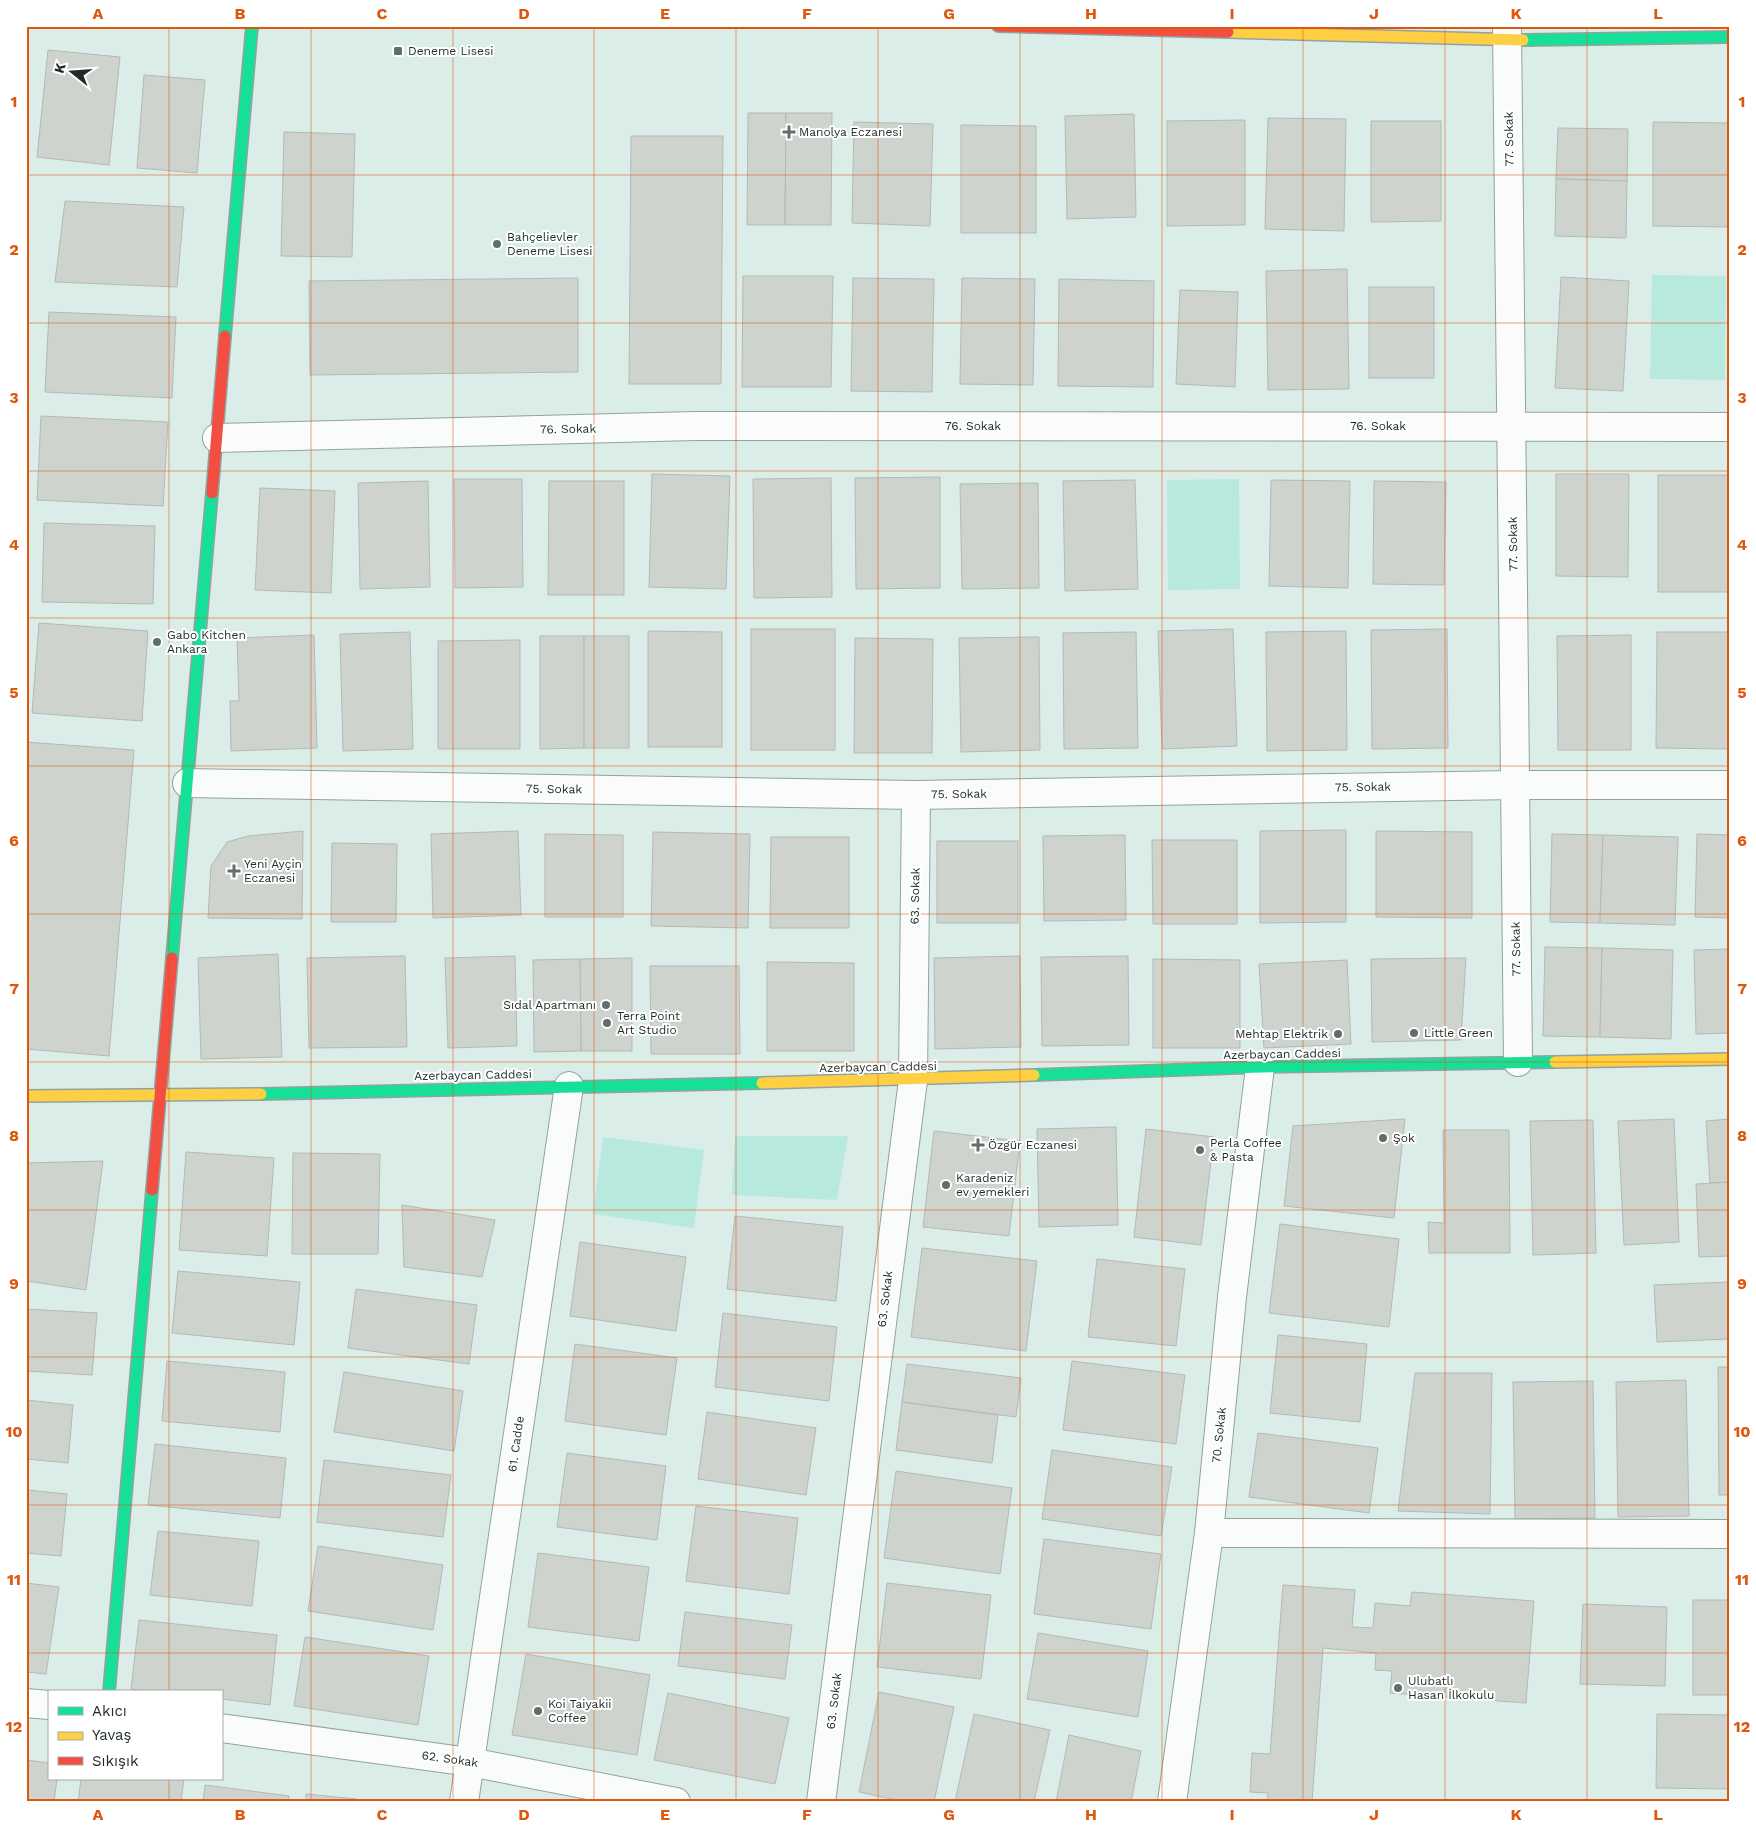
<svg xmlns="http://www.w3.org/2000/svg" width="1756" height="1828" viewBox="0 0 1756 1828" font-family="'Work Sans',sans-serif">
  <rect width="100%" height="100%" fill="#dbede9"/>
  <g fill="#b7e9df">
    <path d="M1652,275L1726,276L1725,380L1650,379Z"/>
    <path d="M1239,479L1240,589L1168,590L1167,480Z"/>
    <path d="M735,1136H848L837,1200L732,1195Z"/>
    <path d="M603,1137L704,1150L694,1228L593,1214Z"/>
  </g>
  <g fill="#cfd3ce" stroke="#b5b9b4">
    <path d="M48,50L120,57L109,165L37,157Z"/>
    <path d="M144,75L205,80L197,173L137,168Z"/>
    <path d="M748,113H786L785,225H747Z"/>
    <path d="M786,113H832L831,225H785Z"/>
    <path d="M1134,114L1136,217L1067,219L1065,116Z"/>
    <path d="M1268,118L1346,119L1344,231L1265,229Z"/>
    <path d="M1245,120V225L1167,226V121Z"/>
    <path d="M1371,121H1441V221L1371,222Z"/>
    <path d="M854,122L933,124L930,226L852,223Z"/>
    <path d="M1653,122L1730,123V227L1653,226Z"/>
    <path d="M961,125L1036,126V233H961Z"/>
    <path d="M1558,128L1628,129L1627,181L1556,179Z"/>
    <path d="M284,132L355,134L352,257L281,256Z"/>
    <path d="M631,136H723L721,384H629Z"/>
    <path d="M1556,179L1627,181L1626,238L1555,236Z"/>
    <path d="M65,201L184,207L177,287L55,282Z"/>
    <path d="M1347,269L1349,389L1268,390L1266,271Z"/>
    <path d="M743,276H833L831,387H742Z"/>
    <path d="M1561,277L1629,281L1623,391L1555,388Z"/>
    <path d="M578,278V372L310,375L309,281Z"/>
    <path d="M853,278L934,279L932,392L851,391Z"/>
    <path d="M962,278L1035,279L1033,385L960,384Z"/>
    <path d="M1059,279L1154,281L1153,387L1058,386Z"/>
    <rect x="1369" y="287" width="65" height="91"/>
    <path d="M1180,290L1238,292L1235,387L1176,384Z"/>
    <path d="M49,312L176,317L172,398L45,392Z"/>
    <path d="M41,416L168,422L163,506L37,500Z"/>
    <path d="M652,474L730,476L726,589L649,587Z"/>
    <path d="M1556,474H1629L1628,577L1556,576Z"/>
    <rect x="1658" y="475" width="72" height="117"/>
    <path d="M940,477V588L856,589L855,478Z"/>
    <path d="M831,478L832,597L754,598L753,479Z"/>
    <path d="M454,479H522L523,587L455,588Z"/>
    <path d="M1135,480L1138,589L1065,591L1063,481Z"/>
    <path d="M1271,480L1350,481L1348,588L1269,586Z"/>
    <path d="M428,481L430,587L360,589L358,483Z"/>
    <path d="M549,481H624V595H548Z"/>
    <path d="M1374,481L1446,482L1444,585L1373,584Z"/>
    <path d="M1038,483L1039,588L962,589L960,484Z"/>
    <path d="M260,488L335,491L331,593L255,590Z"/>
    <path d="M44,523L155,526L153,604L42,602Z"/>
    <path d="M39,623L148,631L142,721L32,713Z"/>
    <rect x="751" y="629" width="84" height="121"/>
    <path d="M1233,629L1237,746L1162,749L1158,631Z"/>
    <path d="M1447,629L1448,748L1372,749L1371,630Z"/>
    <path d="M648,631L722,632V747H648Z"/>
    <path d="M1346,631L1347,750L1267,751L1266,632Z"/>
    <path d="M410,632L413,749L343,751L340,634Z"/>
    <path d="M1136,632L1138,748L1064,749L1063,633Z"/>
    <path d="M1657,632H1730V749L1656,748Z"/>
    <path d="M314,635L317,748L231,751L230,701H239L237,638Z"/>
    <path d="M1631,635V750H1558L1557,636Z"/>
    <path d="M540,636H584V748L540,749Z"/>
    <rect x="584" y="636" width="45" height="112"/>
    <path d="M1039,637L1040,750L961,752L959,638Z"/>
    <path d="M855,638L933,639L932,753H854Z"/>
    <path d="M520,640V749H438V641Z"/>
    <path d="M26,742L134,750L109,1056L26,1049Z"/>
    <path d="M1346,830V922L1260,923V831Z"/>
    <path d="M303,831L302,919L208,918L211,866L227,842L248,836Z"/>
    <path d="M518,831L521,915L433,918L431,834Z"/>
    <path d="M1376,831L1472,832V918L1376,917Z"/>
    <path d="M653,832L750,834L748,928L651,926Z"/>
    <path d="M545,834L623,835V917H545Z"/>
    <path d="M1552,834L1603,835L1600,923L1550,922Z"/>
    <path d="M1697,834L1730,835V918L1695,917Z"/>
    <path d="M1125,835L1126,920L1044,921L1043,836Z"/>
    <path d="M1603,835L1678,837L1675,925L1600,923Z"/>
    <path d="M771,837H849V928H770Z"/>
    <path d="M1152,840H1237V924H1153Z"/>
    <rect x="937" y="841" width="81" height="82"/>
    <path d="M332,843L397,844L396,922H331Z"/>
    <path d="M1545,947L1602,948L1600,1037L1543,1036Z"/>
    <path d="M1602,948L1673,950L1671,1039L1600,1037Z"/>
    <path d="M1730,949V1033L1696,1034L1694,950Z"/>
    <path d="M278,954L282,1057L201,1059L198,958Z"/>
    <path d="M405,956L407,1047L309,1048L307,958Z"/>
    <path d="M515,956L517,1046L448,1048L445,958Z"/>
    <path d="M1020,956L1021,1047L935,1049L934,958Z"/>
    <path d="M1128,956L1129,1045L1042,1046L1041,957Z"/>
    <path d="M632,958V1051H581L580,959Z"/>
    <path d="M1466,958L1461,1040L1372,1042L1371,959Z"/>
    <path d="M580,959L581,1051L534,1052L533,960Z"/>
    <path d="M1153,959L1240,960V1048H1153Z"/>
    <path d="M1347,960L1351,1044L1264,1048L1259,964Z"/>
    <path d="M767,962L854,963V1051H767Z"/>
    <path d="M650,966H739L740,1054H651Z"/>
    <path d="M1405,1119L1394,1218L1284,1206L1293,1126Z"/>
    <path d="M1674,1119L1679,1242L1624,1245L1618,1121Z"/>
    <path d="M1730,1119V1182L1710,1183L1706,1121Z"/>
    <path d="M1593,1120L1596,1253L1533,1255L1530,1121Z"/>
    <path d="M1116,1127L1118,1225L1039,1227L1037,1129Z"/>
    <path d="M1146,1129L1214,1137L1201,1245L1134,1237Z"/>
    <path d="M1443,1130H1509L1510,1253H1429L1428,1222L1444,1223Z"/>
    <path d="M934,1131L1020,1141L1009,1236L923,1227Z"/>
    <path d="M186,1152L274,1158L267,1256L179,1250Z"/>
    <path d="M293,1153L380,1154L378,1254H292Z"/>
    <path d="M103,1161L86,1290L27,1281L26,1163Z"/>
    <path d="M1730,1182V1256L1699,1257L1696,1184Z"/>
    <path d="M402,1205L495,1220L482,1277L404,1267Z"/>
    <path d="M735,1216L843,1227L836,1301L727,1289Z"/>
    <path d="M1280,1224L1399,1239L1389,1327L1269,1313Z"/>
    <path d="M580,1242L686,1257L676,1331L570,1316Z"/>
    <path d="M922,1248L1037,1261L1026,1351L911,1337Z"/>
    <path d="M1097,1259L1185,1269L1176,1346L1088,1337Z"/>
    <path d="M178,1271L300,1282L294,1345L172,1333Z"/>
    <path d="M1730,1282V1339L1657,1342L1654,1285Z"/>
    <path d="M356,1289L477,1305L469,1364L348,1348Z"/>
    <path d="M26,1309L97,1313L92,1375L26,1371Z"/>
    <path d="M723,1313L837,1327L829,1401L715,1387Z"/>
    <path d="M1278,1335L1367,1344L1360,1422L1270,1413Z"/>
    <path d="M575,1344L677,1358L666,1435L565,1421Z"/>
    <path d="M167,1361L285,1372L280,1432L162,1421Z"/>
    <path d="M1072,1361L1185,1375L1176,1444L1063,1430Z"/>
    <path d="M907,1364L1021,1378L1016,1417L902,1402Z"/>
    <path d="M1718,1367H1730V1495H1719Z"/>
    <path d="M344,1372L463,1391L454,1451L334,1432Z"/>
    <path d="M1415,1373H1492L1490,1514L1398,1511Z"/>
    <path d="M1686,1380L1689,1516L1618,1517L1616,1382Z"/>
    <path d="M1593,1381L1595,1518L1515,1519L1513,1382Z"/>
    <path d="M26,1400L73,1405L68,1463L26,1459Z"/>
    <path d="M902,1402L998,1415L992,1463L896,1450Z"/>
    <path d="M707,1412L816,1428L806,1495L698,1479Z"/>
    <path d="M1258,1433L1378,1448L1369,1513L1249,1497Z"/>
    <path d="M155,1444L286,1458L280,1518L148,1505Z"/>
    <path d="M1052,1450L1172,1467L1161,1536L1042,1519Z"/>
    <path d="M567,1453L666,1466L657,1540L557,1527Z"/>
    <path d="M324,1460L451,1475L443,1537L317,1522Z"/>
    <path d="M896,1471L1012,1488L1000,1574L884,1558Z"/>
    <path d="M26,1490L67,1494L61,1556L26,1553Z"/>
    <path d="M696,1506L798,1518L789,1594L686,1581Z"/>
    <path d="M158,1531L259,1541L252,1606L150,1595Z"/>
    <path d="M1044,1539L1161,1554L1151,1629L1034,1614Z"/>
    <path d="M318,1546L443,1565L433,1630L308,1611Z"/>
    <path d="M538,1553L649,1567L639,1641L528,1627Z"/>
    <path d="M26,1583L59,1587L46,1674L26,1672Z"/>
    <path d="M887,1583L991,1595L981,1679L877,1667Z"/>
    <path d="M1283,1585L1355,1590L1352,1627L1373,1628L1375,1603L1410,1606L1412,1592L1534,1601L1526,1703L1390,1693L1392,1671L1375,1670L1376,1653L1323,1648L1312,1802H1267L1268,1793L1250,1792L1252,1753L1270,1754Z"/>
    <rect x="1693" y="1600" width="37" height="95"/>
    <path d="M1583,1604L1667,1607L1665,1686L1580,1684Z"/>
    <path d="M685,1612L792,1625L785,1679L678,1666Z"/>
    <path d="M139,1620L277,1635L270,1705L221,1699V1692H154L131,1689Z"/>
    <path d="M1038,1633L1148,1651L1138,1717L1027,1699Z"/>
    <path d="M305,1637L429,1656L418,1725L294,1706Z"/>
    <path d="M526,1654L650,1675L637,1755L512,1735Z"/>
    <path d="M879,1692L954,1707L934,1802H905L859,1792Z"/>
    <path d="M668,1693L789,1718L775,1784L654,1760Z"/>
    <path d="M974,1714L1050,1730L1034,1802H955Z"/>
    <path d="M1657,1714L1730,1715V1789L1656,1788Z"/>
    <path d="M1069,1735L1141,1751L1131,1802H1056Z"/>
    <path d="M26,1760L49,1763V1779H57L54,1802H26Z"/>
    <path d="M81,1779H184L181,1802H78Z"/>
    <path d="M205,1785L289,1796L288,1802H203Z"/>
    <path d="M306,1794L357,1799V1802H306Z"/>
  </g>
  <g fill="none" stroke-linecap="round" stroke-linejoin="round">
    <defs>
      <g id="street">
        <path d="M1507,26L1518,1062"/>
        <path d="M217,438L695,426L1730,427"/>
        <path d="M187,783L916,795L1515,785H1730"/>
        <path d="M1209,1533L1730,1534"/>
        <path d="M26,1703L49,1705"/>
        <path d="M221,1728L470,1762L676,1802"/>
        <path d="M464,1802L569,1086"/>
        <path d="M821,1802L913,1080L916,795"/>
        <path d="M1172,1802L1209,1533L1232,1297L1260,1067"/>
      </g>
      <g id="fast">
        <path d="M1523,40L1730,37"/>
        <path d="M225,336L252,26"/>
        <path d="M172,958L212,493"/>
        <path d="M1034,1075L1260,1067L1555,1062"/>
        <path d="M261,1094L762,1083"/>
        <path d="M109,1692L152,1190"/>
      </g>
      <g id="slow">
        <path d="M1228,32L1523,40"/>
        <path d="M1555,1062L1730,1059"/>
        <path d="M762,1083L1034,1075"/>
        <path d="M26,1096L261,1094"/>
      </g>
      <g id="jam">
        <path d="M998,26L1228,32"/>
        <path d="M212,493L225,336"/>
        <path d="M152,1190L172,958"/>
      </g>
    </defs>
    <use href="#street" stroke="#94a29f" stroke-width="30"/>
    <use href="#fast" stroke="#94a29f" stroke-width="14"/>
    <use href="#slow" stroke="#94a29f" stroke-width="14"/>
    <use href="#jam" stroke="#94a29f" stroke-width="14"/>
    <use href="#street" stroke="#fafcfc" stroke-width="28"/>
    <use href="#fast" stroke="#16e098" stroke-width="11"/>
    <use href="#slow" stroke="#ffcf43" stroke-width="11"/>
    <use href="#jam" stroke="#f24e42" stroke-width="11"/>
  </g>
  <path fill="none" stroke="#de570d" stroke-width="1" stroke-opacity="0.55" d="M169,26V1692M311,26V1802M453,26V1802M594,26V1802M736,26V1802M878,26V1802M1020,26V1802M1162,26V1802M1303,26V1802M1445,26V1802M1587,26V1802M26,175H1730M26,323H1730M26,471H1730M26,618H1730M26,766H1730M26,914H1730M26,1062H1730M26,1210H1730M26,1357H1730M26,1505H1730M26,1653H1730M169,1779V1802"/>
  <g fill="#606f6c" stroke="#fff" stroke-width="2">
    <rect x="393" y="46" width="10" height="10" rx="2.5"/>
    <path d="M786.5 124.5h5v5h5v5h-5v5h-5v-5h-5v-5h5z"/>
    <circle cx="497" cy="244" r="5"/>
    <circle cx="157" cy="642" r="5"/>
    <path d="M231.5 863.5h5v5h5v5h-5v5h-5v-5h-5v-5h5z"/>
    <circle cx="606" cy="1005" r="5"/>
    <circle cx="607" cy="1023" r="5"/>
    <circle cx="1414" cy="1033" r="5"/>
    <circle cx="1338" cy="1034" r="5"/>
    <circle cx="1383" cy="1138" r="5"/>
    <path d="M975.5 1137.5h5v5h5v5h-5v5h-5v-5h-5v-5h5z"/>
    <circle cx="1200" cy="1150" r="5"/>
    <circle cx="946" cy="1185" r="5"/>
    <circle cx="1398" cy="1688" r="5"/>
    <circle cx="538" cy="1711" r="5"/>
  </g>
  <g text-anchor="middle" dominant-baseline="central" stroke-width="4" stroke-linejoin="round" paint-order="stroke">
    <g font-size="12" fill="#1e2b28" stroke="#fff" text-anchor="start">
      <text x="408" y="51">Deneme Lisesi</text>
      <text x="799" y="132">Manolya Eczanesi</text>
      <text x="507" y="237">Bahçelievler<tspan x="507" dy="14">Deneme Lisesi</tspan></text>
      <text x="167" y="635">Gabo Kitchen<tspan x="167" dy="14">Ankara</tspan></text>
      <text x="244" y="864">Yeni Ayçin<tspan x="244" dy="14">Eczanesi</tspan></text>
      <text x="596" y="1005" text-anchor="end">Sıdal Apartmanı</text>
      <text x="617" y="1016">Terra Point<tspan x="617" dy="14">Art Studio</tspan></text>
      <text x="1424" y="1033">Little Green</text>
      <text x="1328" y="1034" text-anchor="end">Mehtap Elektrik</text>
      <text x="1393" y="1138">Şok</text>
      <text x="1210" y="1143">Perla Coffee<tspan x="1210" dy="14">&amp; Pasta</tspan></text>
      <text x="988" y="1145">Özgür Eczanesi</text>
      <text x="956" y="1178">Karadeniz<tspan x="956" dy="14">ev yemekleri</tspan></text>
      <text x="1408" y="1681">Ulubatlı<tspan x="1408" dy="14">Hasan İlkokulu</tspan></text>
      <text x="548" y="1704">Koi Taiyakii<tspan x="548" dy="14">Coffee</tspan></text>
    </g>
    <g font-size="12" fill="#1e2b28" stroke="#fff">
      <text transform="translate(1509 139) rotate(-91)">77. Sokak</text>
      <text x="973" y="426">76. Sokak</text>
      <text x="1378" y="426">76. Sokak</text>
      <text transform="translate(568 429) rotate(-1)">76. Sokak</text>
      <text transform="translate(1513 544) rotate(-91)">77. Sokak</text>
      <text transform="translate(1363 787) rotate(-1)">75. Sokak</text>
      <text transform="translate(554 789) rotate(1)">75. Sokak</text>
      <text transform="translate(959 794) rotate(-1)">75. Sokak</text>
      <text transform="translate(915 896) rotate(-89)">63. Sokak</text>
      <text transform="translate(1516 949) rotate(-91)">77. Sokak</text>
      <text transform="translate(1282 1054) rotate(-1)">Azerbaycan Caddesi</text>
      <text transform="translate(878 1067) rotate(-1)">Azerbaycan Caddesi</text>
      <text transform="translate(473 1075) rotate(-1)">Azerbaycan Caddesi</text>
      <text transform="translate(885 1299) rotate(-83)">63. Sokak</text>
      <text transform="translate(1219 1435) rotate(-84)">70. Sokak</text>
      <text transform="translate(516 1444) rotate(-82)">61. Cadde</text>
      <text transform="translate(834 1701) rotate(-83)">63. Sokak</text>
      <text transform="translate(450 1759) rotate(8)">62. Sokak</text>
    </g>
  </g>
  <rect width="1756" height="1828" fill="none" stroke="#ffffff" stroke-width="55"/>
  <rect x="48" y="1690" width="175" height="90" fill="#ffffff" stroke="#a5aaa9"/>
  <rect x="58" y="1707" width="25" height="8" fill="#16e098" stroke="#a5aaa9"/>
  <text x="92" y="1716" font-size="15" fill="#1e2b28">Akıcı</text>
  <rect x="58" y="1732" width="25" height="8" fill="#ffcf43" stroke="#a5aaa9"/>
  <text x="92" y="1740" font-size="15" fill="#1e2b28">Yavaş</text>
  <rect x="58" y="1757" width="25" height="8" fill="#f24e42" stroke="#a5aaa9"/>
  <text x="92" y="1766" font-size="15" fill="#1e2b28">Sıkışık</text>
  <g transform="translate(72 72) rotate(287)" stroke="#ffffff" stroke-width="4" paint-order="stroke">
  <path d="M0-4L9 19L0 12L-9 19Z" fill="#1e2b28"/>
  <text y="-8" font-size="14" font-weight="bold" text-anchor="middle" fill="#1e2b28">K</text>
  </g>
  <rect x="28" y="28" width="1700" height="1772" fill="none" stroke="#de570d" stroke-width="2"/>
  <g font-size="16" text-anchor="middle" font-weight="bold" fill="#de570d">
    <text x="98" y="19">A</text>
    <text x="240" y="19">B</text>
    <text x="382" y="19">C</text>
    <text x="524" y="19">D</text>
    <text x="665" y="19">E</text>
    <text x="807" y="19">F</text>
    <text x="949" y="19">G</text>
    <text x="1091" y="19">H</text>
    <text x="1232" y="19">I</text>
    <text x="1374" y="19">J</text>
    <text x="1516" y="19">K</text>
    <text x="1658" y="19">L</text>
    <text x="14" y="107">1</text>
    <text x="1742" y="107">1</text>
    <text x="14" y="255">2</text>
    <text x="1742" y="255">2</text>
    <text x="14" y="403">3</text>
    <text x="1742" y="403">3</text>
    <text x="14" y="550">4</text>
    <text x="1742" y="550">4</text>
    <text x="14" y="698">5</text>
    <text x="1742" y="698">5</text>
    <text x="14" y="846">6</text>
    <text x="1742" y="846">6</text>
    <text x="14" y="994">7</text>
    <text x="1742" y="994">7</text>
    <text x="14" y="1141">8</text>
    <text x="1742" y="1141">8</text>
    <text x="14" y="1289">9</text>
    <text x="1742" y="1289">9</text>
    <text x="14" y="1437">10</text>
    <text x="1742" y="1437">10</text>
    <text x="14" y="1585">11</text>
    <text x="1742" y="1585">11</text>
    <text x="14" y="1732">12</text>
    <text x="1742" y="1732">12</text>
    <text x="98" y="1820">A</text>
    <text x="240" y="1820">B</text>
    <text x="382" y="1820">C</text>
    <text x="524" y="1820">D</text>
    <text x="665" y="1820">E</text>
    <text x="807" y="1820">F</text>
    <text x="949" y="1820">G</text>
    <text x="1091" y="1820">H</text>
    <text x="1232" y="1820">I</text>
    <text x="1374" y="1820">J</text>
    <text x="1516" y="1820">K</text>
    <text x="1658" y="1820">L</text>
  </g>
</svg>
